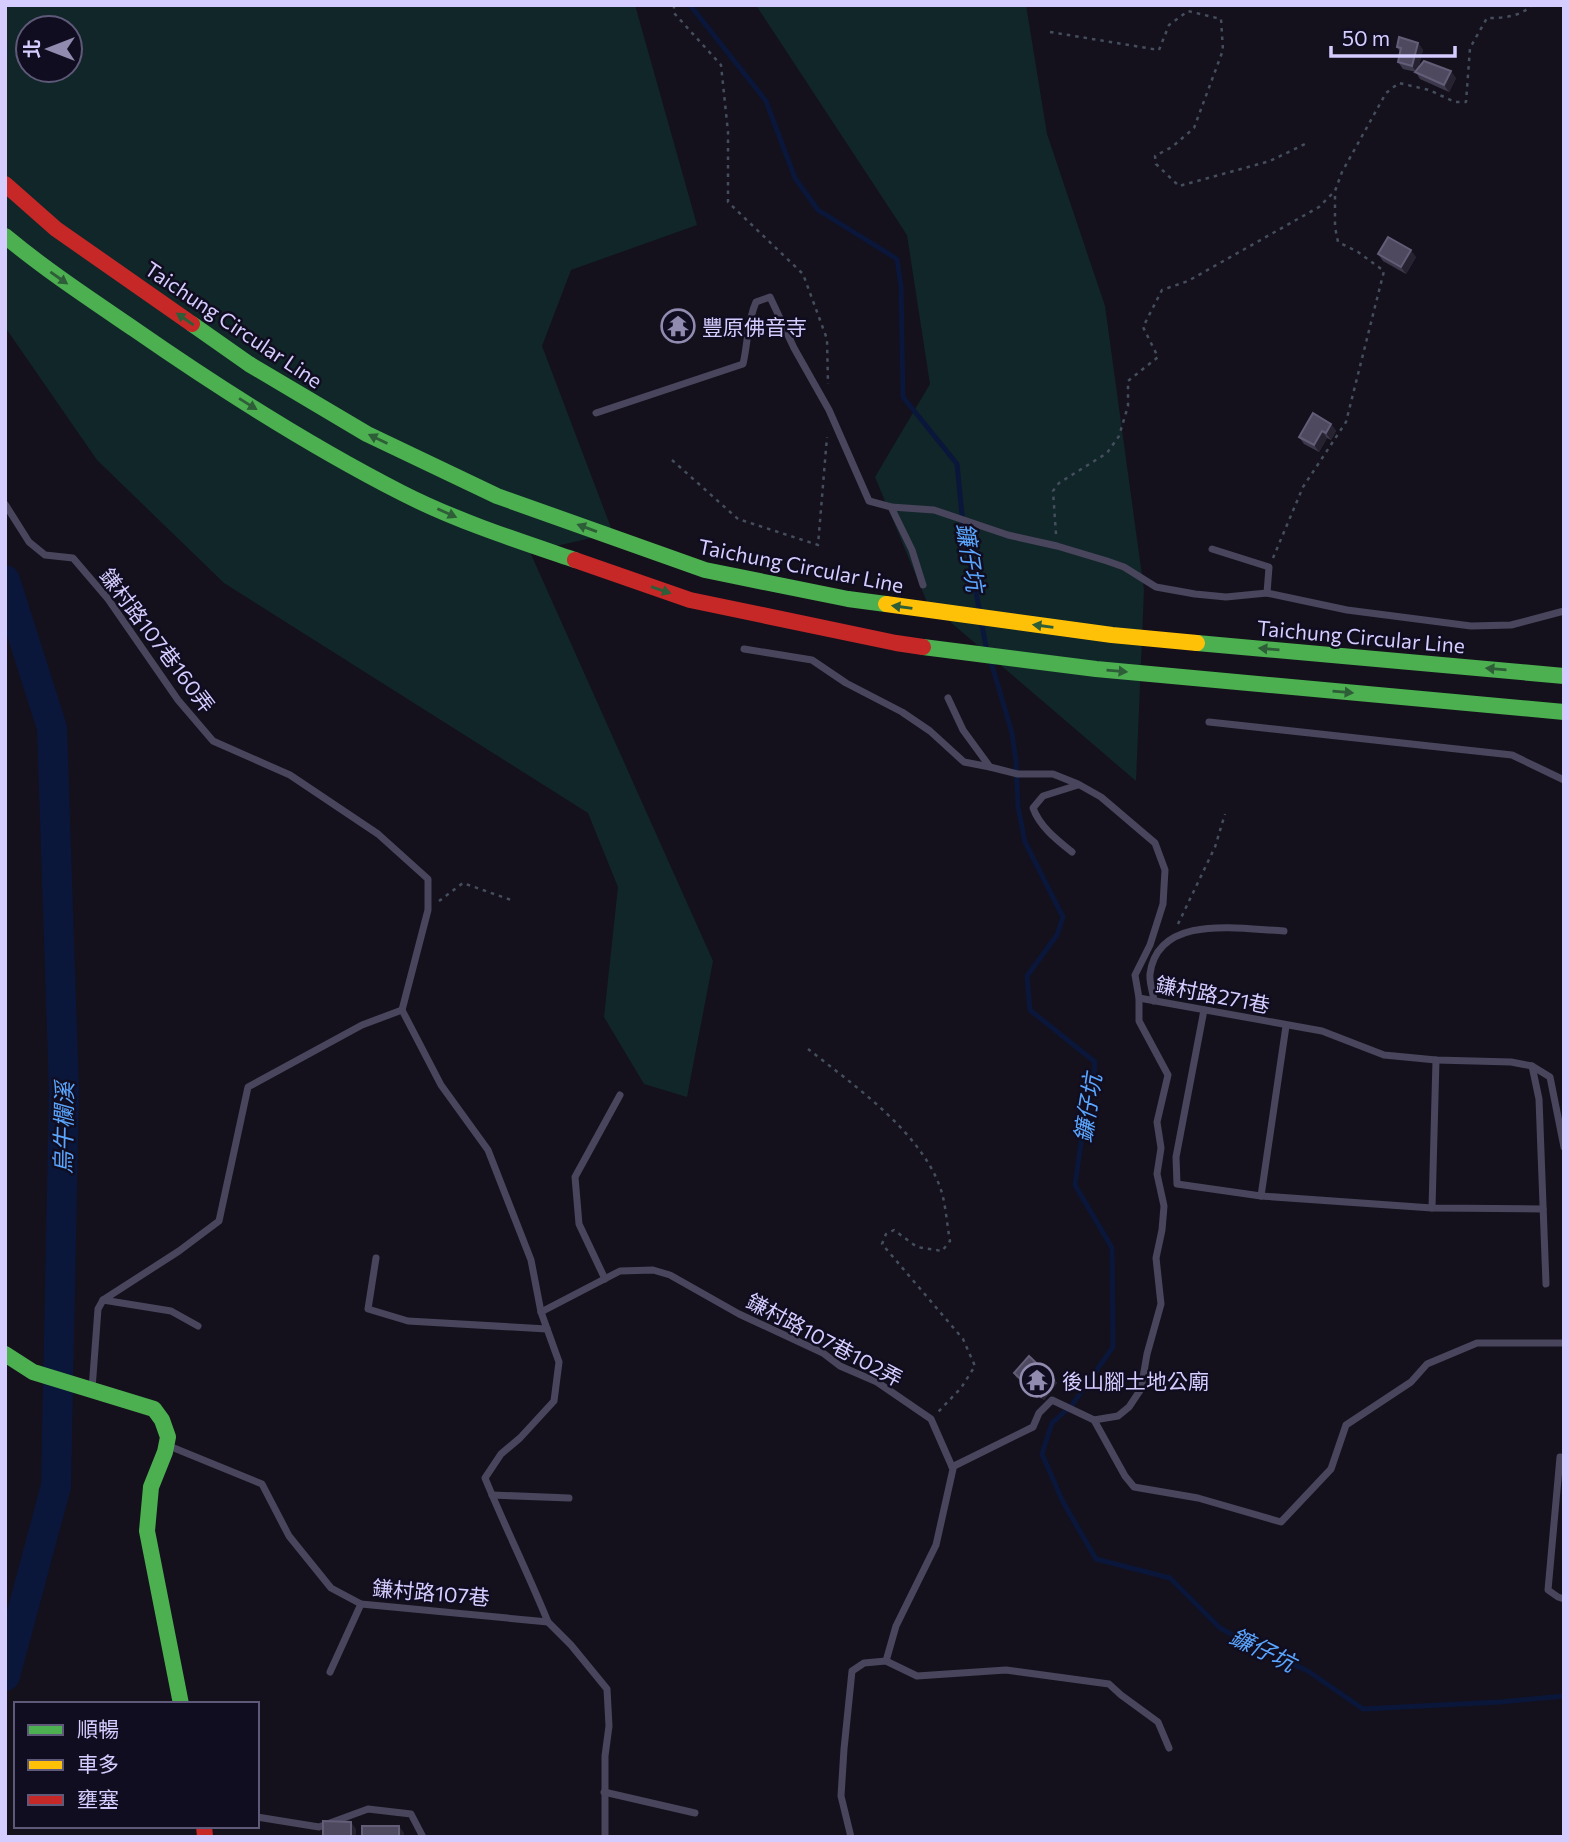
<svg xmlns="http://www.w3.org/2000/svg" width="1569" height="1842" viewBox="0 0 1569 1842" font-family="Commissioner,'Noto Sans TC',sans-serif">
  <rect width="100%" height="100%" fill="#14111c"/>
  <g fill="#112628" fill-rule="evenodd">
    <path d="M5,5H635L697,225L571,270L542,346L613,533L530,552L713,961L687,1097L644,1084L604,1017L618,887L588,813L224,583L97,460L5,327ZM28,28H70V70H28Z"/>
    <path d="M756,5H1026L1047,134L1105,306L1144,590L1136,781L927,602L875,477L930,384L907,235Z"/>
  </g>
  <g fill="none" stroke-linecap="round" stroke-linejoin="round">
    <g stroke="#0a173a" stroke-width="5">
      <path d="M690,5L766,101L795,178L818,210L897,259L901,286L903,397L957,464L963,525L979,608"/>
      <path d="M982,625L986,646"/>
      <path d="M991,662L1012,733L1016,761L1018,807L1025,842L1063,917L1057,935L1027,976L1030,1010L1095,1062L1093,1084L1083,1129L1075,1185L1112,1248L1113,1347L1072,1405L1052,1423L1042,1454L1063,1502L1096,1559L1170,1578L1220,1628L1259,1649L1308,1671L1363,1709L1500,1702L1564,1696"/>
    </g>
    <path stroke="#0a173a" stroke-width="30" d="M5,580L52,728L64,1091L56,1486L5,1676"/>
    <g stroke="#444e5d" stroke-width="2.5" stroke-dasharray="3.5 5" stroke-linecap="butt">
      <path d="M674,5V13L721,65L728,132V202L803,274L827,339L828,384"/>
      <path d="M1050,32L1159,50L1169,25L1188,11L1221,19L1223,50L1194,128L1172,147L1155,156L1156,164L1179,186L1270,161L1307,143"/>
      <path d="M672,460L738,519L818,545L827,437"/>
      <path d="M1056,534L1053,491L1059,483L1107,453L1119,436L1128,406V381L1158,357L1143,327L1162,290L1188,281L1319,207L1335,191L1342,172L1386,93L1399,83L1429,90L1455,102H1466L1470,48L1487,18C1503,18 1520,17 1532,5"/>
      <path d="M1273,558L1303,487L1346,422L1384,271L1358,252L1338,242L1335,227V191"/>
      <path d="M439,901L463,883L511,900"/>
      <path d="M1178,924L1215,847L1225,814"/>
      <path d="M808,1049C855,1086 924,1134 942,1193C946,1208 947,1225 950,1241L942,1251L917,1247L894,1230L886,1234L882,1244L963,1339L975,1366L961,1388L938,1412"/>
    </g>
    <g stroke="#49455d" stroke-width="7">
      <path d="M596,413L743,364C748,343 747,322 756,302L770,297L794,348L829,410L869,501L891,507L912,550L923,585"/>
      <path d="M5,504L29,542L45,555L73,558L108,599L178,700L213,741L290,775L378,834L428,879V910L402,1010L441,1085L488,1150L531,1260L541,1312L559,1362L554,1401L520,1438L501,1454L485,1478C505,1527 528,1573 548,1622"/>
      <path d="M891,507L934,510L1008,535L1057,546L1107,561L1124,567L1156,587L1195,594L1226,597L1267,593L1347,610L1471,626L1511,625L1564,611"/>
      <path d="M1212,549L1269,567L1267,593"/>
      <path d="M744,649L812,660L846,683L902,712L930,731L964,762L990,767"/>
      <path d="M948,698L963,730L990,767L1018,774H1053L1078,784L1101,797L1155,843L1165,870L1163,904L1150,945L1135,975L1139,998L1322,1031L1384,1055L1436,1060L1511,1062L1532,1066L1550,1077L1564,1147"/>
      <path d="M1209,722L1512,755L1564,780"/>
      <path d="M1072,852C1057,840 1040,827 1033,808L1043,796L1078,785"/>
      <path d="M1154,1001C1153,992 1149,982 1150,974C1158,913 1240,929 1284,931"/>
      <path d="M1204,1010L1176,1157L1177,1184L1261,1196L1432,1208L1543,1209"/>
      <path d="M1532,1066L1539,1099L1546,1284"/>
      <path d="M1261,1196L1286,1026"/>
      <path d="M1432,1208L1436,1060"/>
      <path d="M376,1258L368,1309L408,1321L547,1329"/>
      <path d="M605,1279L579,1224L575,1177L620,1095"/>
      <path d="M103,1300L171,1311L198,1326"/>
      <path d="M541,1312L620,1271L653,1270L670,1275L739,1314L823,1353L840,1366L877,1382L931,1419L953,1469L936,1545L896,1626L886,1661"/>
      <path d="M92,1389L98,1309L103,1300L179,1251L219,1221L248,1087L362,1025L402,1010"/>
      <path d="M1094,1420L1125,1476L1134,1487L1198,1498L1281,1522L1331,1469L1346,1425L1411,1382L1427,1364L1477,1343H1564"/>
      <path d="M169,1446L262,1484L289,1536L331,1588L361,1604L548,1622L571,1645L607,1689L609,1726L605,1756V1837"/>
      <path d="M1560,1457L1548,1590L1558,1597L1564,1599"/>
      <path d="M952,1467L1033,1427L1039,1413L1052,1400L1094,1420L1118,1416L1129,1407L1141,1389L1147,1354L1161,1304L1156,1258L1162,1230L1164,1206L1157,1174L1161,1148L1157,1122L1168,1075L1139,1021V998"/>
      <path d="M492,1495L569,1498"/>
      <path d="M330,1672L361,1604"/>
      <path d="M604,1792L695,1813"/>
      <path d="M257,1817L319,1827L368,1809L411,1814L423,1837"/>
      <path d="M851,1837L841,1796L844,1749L852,1671L864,1663L886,1661L917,1676L1006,1670L1109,1684L1121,1695L1158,1722L1169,1748"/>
    </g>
    <g stroke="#4caf50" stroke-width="16">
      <path d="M5,236C46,270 90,299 134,329C219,388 310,446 402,493C457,521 516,540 575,560"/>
      <path d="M192,324L249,364L367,434L497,496L705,570L848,599L886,604"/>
      <path d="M1197,643L1564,676"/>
      <path d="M923,647L1096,669L1564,712"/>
      <path d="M5,1354L33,1372L154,1409L162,1420L168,1437L165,1452L151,1487L147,1531L181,1704"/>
    </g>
    <path stroke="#ffc107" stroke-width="16" d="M886,604L1112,635L1197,643"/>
    <g stroke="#c62828" stroke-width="16">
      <path d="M5,184L56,229L192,324"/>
      <path d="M575,560L690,600L896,643L923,647"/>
      <path d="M204,1826L205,1837"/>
    </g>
  </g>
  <g fill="#3d394c">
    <path d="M1418,43L1423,50L1418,69L1456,78L1449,92L1420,79L1416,72L1403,69L1398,62L1400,52L1397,47Z"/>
    <path d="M1378,254L1416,257L1406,274L1383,261Z"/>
    <path d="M1331,424L1336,431L1331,440L1327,438L1319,452L1304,444L1299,437Z"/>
    <path d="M1014,1373L1054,1380L1057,1383L1044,1400L1016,1377Z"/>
  </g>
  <g fill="#262230">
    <path d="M1418,43L1423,50L1417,73L1412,66Z"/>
    <path d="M1451,71L1456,78L1449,92L1444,85Z"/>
    <path d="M1411,250L1416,257L1406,274L1401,267Z"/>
    <path d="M1331,424L1336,431L1331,440L1326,433Z"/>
    <path d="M1322,431L1327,438L1319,452L1314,445Z"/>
    <path d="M1054,1380L1057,1383L1044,1400L1041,1397Z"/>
    <path d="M351,1822L356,1829V1837H351Z"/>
    <path d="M399,1826L404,1833V1837H399Z"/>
  </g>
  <g fill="#4e495f" stroke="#635d78" stroke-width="2">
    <path d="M1399,37L1418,43L1412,66L1398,62L1401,48L1397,47Z"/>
    <path d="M1424,61L1451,71L1444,85L1415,72Z"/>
    <path d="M1388,237L1411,250L1401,267L1378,254Z"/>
    <path d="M1313,413L1331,424L1326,433L1322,431L1314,445L1299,437Z"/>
    <path d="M1029,1356L1054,1380L1041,1397L1014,1373Z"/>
    <path d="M323,1821L351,1822V1837H323Z"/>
    <rect x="362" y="1826" width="37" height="11"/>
  </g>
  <defs><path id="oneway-solid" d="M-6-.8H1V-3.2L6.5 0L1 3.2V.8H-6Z" transform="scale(1.75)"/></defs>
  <g fill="#2e5e38">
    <use href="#oneway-solid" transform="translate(59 278) rotate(35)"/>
    <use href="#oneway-solid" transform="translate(185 319) rotate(-145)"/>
    <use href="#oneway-solid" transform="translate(248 404) rotate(32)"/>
    <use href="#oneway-solid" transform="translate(378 439) rotate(-154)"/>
    <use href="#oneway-solid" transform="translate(447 513) rotate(24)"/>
    <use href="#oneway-solid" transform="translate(587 528) rotate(-160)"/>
    <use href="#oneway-solid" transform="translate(661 590) rotate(19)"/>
    <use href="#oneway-solid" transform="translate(902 607) rotate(-172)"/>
    <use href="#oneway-solid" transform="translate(1043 626) rotate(-172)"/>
    <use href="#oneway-solid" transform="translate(1269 649) rotate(-175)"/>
    <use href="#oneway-solid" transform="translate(1496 669) rotate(-175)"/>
    <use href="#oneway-solid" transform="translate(1117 671) rotate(5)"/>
    <use href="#oneway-solid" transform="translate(1343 692) rotate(5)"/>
  </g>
  <defs>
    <symbol id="temple-ring" viewBox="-11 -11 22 22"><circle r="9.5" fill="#110d20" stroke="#918bb0" stroke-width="1.5"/><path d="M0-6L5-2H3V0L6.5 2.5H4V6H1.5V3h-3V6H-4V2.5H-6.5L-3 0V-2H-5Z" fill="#918bb0"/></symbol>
  </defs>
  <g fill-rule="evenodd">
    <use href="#temple-ring" x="659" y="307" width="38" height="38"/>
    <use href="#temple-ring" x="1018" y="1361" width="38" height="38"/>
  </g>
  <g text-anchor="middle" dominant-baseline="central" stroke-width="5" stroke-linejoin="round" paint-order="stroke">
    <g font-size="21" fill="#d5ccff" stroke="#110d20">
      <text transform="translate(234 324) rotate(34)">Taichung Circular Line</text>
      <text transform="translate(801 565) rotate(11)">Taichung Circular Line</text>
      <text transform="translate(1361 636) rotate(5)">Taichung Circular Line</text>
      <text transform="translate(158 640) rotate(53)">鎌村路107巷160弄</text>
      <text transform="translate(1213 994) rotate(11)">鎌村路271巷</text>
      <text transform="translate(825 1339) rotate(28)">鎌村路107巷102弄</text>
      <text transform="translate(431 1592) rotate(5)">鎌村路107巷</text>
    </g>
    <g font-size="21" fill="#d5ccff" stroke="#110d20" text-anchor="start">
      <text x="702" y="326">豐原佛音寺</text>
      <text x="1062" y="1380">後山腳土地公廟</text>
    </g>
    <g font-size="23" font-style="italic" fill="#5aa6ff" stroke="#110d20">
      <text transform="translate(971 557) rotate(81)">鐮仔坑</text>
      <text transform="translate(1087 1108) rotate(-81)">鐮仔坑</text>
      <text transform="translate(63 1128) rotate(-89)">烏牛欄溪</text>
      <text transform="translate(1263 1649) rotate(26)">鐮仔坑</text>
    </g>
  </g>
  <rect width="1569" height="1842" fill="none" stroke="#d5ccff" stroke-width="14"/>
  <rect x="14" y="1702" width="245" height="126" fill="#110d20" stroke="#5f5979" stroke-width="2"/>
  <rect x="28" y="1725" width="35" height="10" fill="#4caf50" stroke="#5f5979" stroke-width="2"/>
  <text x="77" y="1737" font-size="21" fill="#d5ccff">順暢</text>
  <rect x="28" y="1760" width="35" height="10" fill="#ffc107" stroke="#5f5979" stroke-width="2"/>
  <text x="77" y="1772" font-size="21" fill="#d5ccff">車多</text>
  <rect x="28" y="1795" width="35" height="10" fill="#c62828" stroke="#5f5979" stroke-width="2"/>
  <text x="77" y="1807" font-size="21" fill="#d5ccff">壅塞</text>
  <g transform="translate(49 49) rotate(270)"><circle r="33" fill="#110d20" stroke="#5f5979" stroke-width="2"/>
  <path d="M0-5L12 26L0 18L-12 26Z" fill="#918bb0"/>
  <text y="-10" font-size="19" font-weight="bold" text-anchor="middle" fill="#d5ccff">北</text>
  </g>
  <path d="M1331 46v10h124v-10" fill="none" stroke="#d5ccff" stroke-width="3.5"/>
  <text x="1342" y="46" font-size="21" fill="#d5ccff" stroke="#110d20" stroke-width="5" paint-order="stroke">50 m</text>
</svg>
